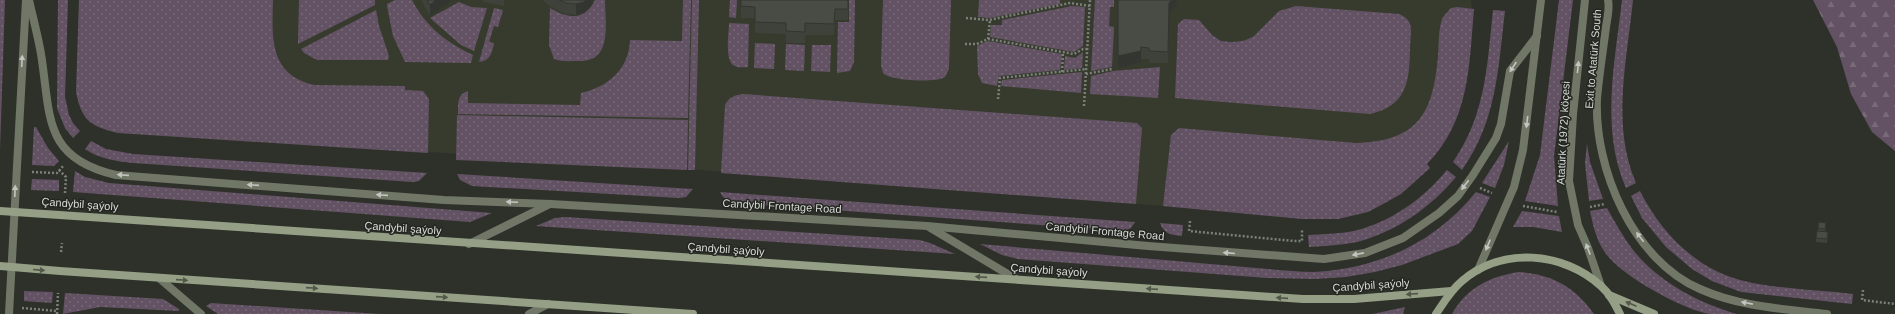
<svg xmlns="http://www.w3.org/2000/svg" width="1895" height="314" viewBox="0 0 1895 314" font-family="Helvetica,sans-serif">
  <defs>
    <pattern id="grass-dots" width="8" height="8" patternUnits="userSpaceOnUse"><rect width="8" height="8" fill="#635263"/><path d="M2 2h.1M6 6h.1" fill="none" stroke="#796a79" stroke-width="1.8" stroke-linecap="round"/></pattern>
    <pattern id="forest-firs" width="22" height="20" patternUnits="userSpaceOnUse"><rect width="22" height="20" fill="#635263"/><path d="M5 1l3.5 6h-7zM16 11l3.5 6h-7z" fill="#796a79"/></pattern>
  </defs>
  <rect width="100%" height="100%" fill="#2e312a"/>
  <path fill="#363b2e" d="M81,0H1471L1472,11L1451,129L1164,206L687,169L117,131Z"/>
  <g fill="url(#grass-dots)">
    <path d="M0,0H5L0,150Z"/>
    <path d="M58,0H68L65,97L69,115L73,123L80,131L73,138L65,128L57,108Z"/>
    <path d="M79,0H273C272,38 269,75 314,85L405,86V90L423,91L429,99L428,153L118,133C90,126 82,121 76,92Z"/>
    <path d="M299,0H375V5L298,44Z"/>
    <path d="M395,0H412C426,27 446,42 473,55L471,63L405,62L393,36L387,6V4Z"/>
    <path d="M595,0H605C605,24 613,62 579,61C570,61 562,62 554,59L549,45L550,8C568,19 585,21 595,0Z"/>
    <path d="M683,0H691L688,118L458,114C458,104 457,94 468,91V103L580,105L581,93C608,87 629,69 630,40L682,41Z"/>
    <path d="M692,0H699L695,170H688Z"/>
    <path d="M730,0H737L736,18L729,17Z"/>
    <path d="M849,0H855L854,62L850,71L837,73L838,22H849Z"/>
    <path d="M883,0H951L949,69L945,77C936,83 890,81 883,73L881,65Z"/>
    <path d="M979,0H1060V4L990,18L978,17Z"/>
    <path d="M1095,0H1114V7H1110L1109,26L1114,27L1112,67L1091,71Z"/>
    <path d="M1559,0H1573L1554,156L1558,206L1525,201L1540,155Z"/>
    <path d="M1622,0H1633C1627,60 1611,125 1636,183L1626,188C1600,128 1615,62 1622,0Z"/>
    <path d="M459,2L471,7L487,8L474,51L461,45L430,18Z"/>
    <path d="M1072,6L1085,7L1083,46L1074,52L990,37L991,25H1002V20Z"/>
    <path d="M1296,6L1399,14C1408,18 1411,22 1411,31C1408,68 1416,104 1370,114L1175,98L1178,24L1184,19L1199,20L1212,35L1221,41L1232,42L1243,41L1253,37L1279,11Z"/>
    <path d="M1457,7L1474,9C1469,66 1470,120 1427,164L1430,168L1401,194L1383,204L1368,212L1338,219H1302L1163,206L1171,135L1179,128L1356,143C1418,141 1433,114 1438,56C1439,43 1438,28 1443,17L1451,8Z"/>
    <path d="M494,8L503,10L498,27L494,26L489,42L494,43C492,53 490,61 479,62Z"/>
    <path d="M376,10L379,26L389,56L388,60H317L304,53L301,49Z"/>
    <path d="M1493,10L1505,11C1498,69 1497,120 1462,170L1453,162C1486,114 1487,66 1493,10Z"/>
    <path d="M729,23L749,24L748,67C744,67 738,68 735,66C724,62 729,33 729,23Z"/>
    <path d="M988,41L1062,54L1060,70L999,76L997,86L982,83L978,74L977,46Z"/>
    <path d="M755,43L775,44L774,69L754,68Z"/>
    <path d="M786,44L805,45L804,71L785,70Z"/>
    <path d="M812,45H831L830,72L811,71Z"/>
    <path d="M1083,52L1082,68L1064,70L1065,56L1075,58Z"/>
    <path d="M1160,67L1158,98L1090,94L1091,76L1113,71Z"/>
    <path d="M1082,72L1081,93L1001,86L1002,80Z"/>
    <path d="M743,94L1137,123L1142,128L1136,204L721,173L725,105C729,97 735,95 743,94Z"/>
    <path d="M457,115L688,120L687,170L456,160Z"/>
    <path d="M34,127H36L48,148L59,161L54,166L32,165Z"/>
    <path d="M91,141L106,149L133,154L427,173L419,181L413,182L133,163C115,161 100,159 85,149Z"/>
    <path d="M1509,141L1504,165L1495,188L1482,183Z"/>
    <path d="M1587,144L1590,162L1603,199L1589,201L1585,163Z"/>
    <path d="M1447,170L1456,177C1431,207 1396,232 1357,242C1342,245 1325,246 1309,247L1308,235C1323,234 1339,234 1354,231C1391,222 1423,199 1447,170Z"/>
    <path d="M75,171L85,177L109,183L492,213L470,222L73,192Z"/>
    <path d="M457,174L693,189L686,197L679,198L472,186L460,180Z"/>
    <path d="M32,179L59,180V191L31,190Z"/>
    <path d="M1640,191C1661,233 1697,270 1744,281C1777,289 1819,290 1853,294L1852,304L1741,292L1712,281L1692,269L1666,247L1642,218L1631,196Z"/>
    <path d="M720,192L1135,222L1131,228L1125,231L734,203L723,197Z"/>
    <path d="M1476,192L1490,197L1472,231L1458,244L1402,265L1375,272L1346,277L1315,279L1267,278L1018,259L1002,255L980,244L1268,269C1283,270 1299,272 1314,272C1378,269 1436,242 1476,192Z"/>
    <path d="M1607,208C1615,222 1623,237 1633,250C1659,282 1698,303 1737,314C1728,314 1718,314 1709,314C1682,309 1619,275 1604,251C1596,239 1593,225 1590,211Z"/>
    <path d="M1522,211L1559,216L1562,232L1533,227H1513Z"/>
    <path d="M565,217L920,240L930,243L955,254L536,226L555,218Z"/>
    <path d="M1160,223L1183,225L1182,236C1171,235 1164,234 1160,223Z"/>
    <path d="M1519,272C1552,274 1575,287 1594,314H1452C1466,288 1491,276 1519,272Z"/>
    <path d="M24,291L53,292L52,303L24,301Z"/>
    <path d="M65,293L163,299L179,309V311L100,307L63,314Z"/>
    <path d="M211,303L380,314H218L206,306Z"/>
    <path d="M1405,307L1403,314H1373Z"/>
  </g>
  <path fill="url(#forest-firs)" d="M1813,0H1895V151L1872,132L1851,94L1837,47Z"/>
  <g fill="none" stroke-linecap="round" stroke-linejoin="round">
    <g stroke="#7d807a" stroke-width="2.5" stroke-dasharray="2 2" stroke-linecap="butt">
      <path d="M966,18L989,20L1070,3L1090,6"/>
      <path d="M988,39L990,20"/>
      <path d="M965,44H977L988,39L1074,54L1083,49H1088"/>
      <path d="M1062,72L1063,52"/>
      <path d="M1086,74L1112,69"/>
      <path d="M998,99L1000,78L1087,69"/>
      <path d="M1084,106L1090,0"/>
      <path d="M59,170L66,177L65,193"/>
      <path d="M32,172L57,173L64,165"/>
      <path d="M1480,188L1492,193"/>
      <path d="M1523,206L1557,212"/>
      <path d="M1590,207L1605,204"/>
      <path d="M1190,221L1189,231L1294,241H1302V229"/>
      <path d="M61,252L62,243"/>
      <path d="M1863,290L1862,300L1895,304"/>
      <path d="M22,308L57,311"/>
      <path d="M57,314L58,293"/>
    </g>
    <g stroke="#707767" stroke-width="8">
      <path d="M29,0C33,18 38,36 41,54C51,115 42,158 116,175L444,200L551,204L927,226L1148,246L1324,259L1365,253L1403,238L1439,213L1458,196L1473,175L1496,138L1501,124L1510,71L1537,36"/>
      <path d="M1608,0C1610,8 1607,19 1606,27C1603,51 1599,75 1597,99C1594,169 1633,260 1700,289C1740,307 1785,309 1827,314"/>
      <path d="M929,227L1016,279"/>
      <path d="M469,244L550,204"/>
      <path d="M159,278L201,314"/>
      <path d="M9,314L26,0"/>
      <path d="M529,314L548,304"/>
    </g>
    <g stroke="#707767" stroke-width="8">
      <path d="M1585,0L1573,114L1569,181L1578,225L1588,248L1601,286"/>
      <path d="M1478,270L1514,187L1523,150L1541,0"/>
    </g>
    <g stroke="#949f85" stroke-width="8">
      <path d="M0,211L1303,299H1354L1451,291"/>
      <path d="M0,266L60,271L693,314"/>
      <path d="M1609,295L1654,314"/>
      <path d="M1436,314C1444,302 1451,290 1462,281C1502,246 1564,252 1601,286C1610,294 1615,304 1620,314"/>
    </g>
  </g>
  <g fill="#3f413b">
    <path d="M421,0H452L430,16Z"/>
    <path d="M483,0H504V6L483,2Z"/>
    <path d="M543,0H593L591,6L584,13L576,15L566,14L550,7Z"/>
    <path d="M741,0H848V20H835L834,35H805V43H786V34L755,33V18H741Z"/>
    <path d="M1177,0L1176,7L1169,14L1168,63H1149V59H1141V62L1118,68Z"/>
    <path d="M1826,227L1825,232L1828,236L1827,243L1816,242V238L1818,231V228Z"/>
  </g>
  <g fill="#333530">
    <path d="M436,0H452L430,16V5Z"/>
    <path d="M586,0H593L591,6L584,13L576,15V4Z"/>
    <path d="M1172,0H1177L1176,7L1169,14L1168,63L1169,3Z"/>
    <path d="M1141,51V62L1118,68V56Z"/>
  </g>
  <g fill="#494c45" stroke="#333530">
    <path d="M427,0H436L430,5Z"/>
    <path d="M559,0H586L584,2L576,4L566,3Z"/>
    <path d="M741,0H848V9H835L834,24L805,23V32L786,31V23L755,22V7L741,6Z"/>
    <path d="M1118,0H1172L1169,3L1168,52L1149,51V48L1141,47V51L1118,56Z"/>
    <path d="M1819,222L1826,223L1825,229L1818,228Z"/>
    <path d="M1817,231L1828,232L1827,239L1816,238Z"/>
  </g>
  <defs><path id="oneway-solid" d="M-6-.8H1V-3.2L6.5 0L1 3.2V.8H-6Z"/></defs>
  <g fill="#c3c6c0">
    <use href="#oneway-solid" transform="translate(22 61) rotate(-87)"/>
    <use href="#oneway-solid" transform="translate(1513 67) rotate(123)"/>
    <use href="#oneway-solid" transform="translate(1578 67) rotate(-84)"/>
    <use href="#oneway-solid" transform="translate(1527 122) rotate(97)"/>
    <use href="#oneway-solid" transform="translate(123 175) rotate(-176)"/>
    <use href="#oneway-solid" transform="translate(253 185) rotate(-176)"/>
    <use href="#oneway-solid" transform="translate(1465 185) rotate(127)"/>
    <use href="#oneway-solid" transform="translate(15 191) rotate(-88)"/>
    <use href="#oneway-solid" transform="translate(382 195) rotate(-176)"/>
    <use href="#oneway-solid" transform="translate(512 202) rotate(-178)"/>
    <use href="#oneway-solid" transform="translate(1640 237) rotate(-127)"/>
    <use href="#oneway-solid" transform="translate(1488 245) rotate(113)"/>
    <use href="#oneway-solid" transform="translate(1588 249) rotate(-111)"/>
    <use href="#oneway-solid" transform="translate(1229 253) rotate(-175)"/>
    <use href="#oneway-solid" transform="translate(1358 254) rotate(169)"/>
    <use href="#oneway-solid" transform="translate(1747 303) rotate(-169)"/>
  </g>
  <g fill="#515749">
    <use href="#oneway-solid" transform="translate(39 270) rotate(5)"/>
    <use href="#oneway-solid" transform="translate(981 277) rotate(-176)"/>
    <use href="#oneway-solid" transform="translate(182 280) rotate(4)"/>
    <use href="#oneway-solid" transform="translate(312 288) rotate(4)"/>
    <use href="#oneway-solid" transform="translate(1152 289) rotate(-176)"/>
    <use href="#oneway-solid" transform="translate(1412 294) rotate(176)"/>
    <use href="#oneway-solid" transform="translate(442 297) rotate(4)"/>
    <use href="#oneway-solid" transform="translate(1282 298) rotate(-176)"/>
    <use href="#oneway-solid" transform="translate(1631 304) rotate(-157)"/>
  </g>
  <g text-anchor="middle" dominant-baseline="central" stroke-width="3" stroke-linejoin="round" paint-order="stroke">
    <g font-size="11" fill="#d8dad6" stroke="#242721">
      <text transform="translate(1593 59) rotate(-85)">Exit to Atatürk South</text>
      <text transform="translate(1563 133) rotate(-87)">Atatürk (1972) köçesi</text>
      <text transform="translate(80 204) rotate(4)">Çandybil şaýoly</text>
      <text transform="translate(782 206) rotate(3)">Candybil Frontage Road</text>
      <text transform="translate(403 228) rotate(4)">Çandybil şaýoly</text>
      <text transform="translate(1105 231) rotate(5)">Candybil Frontage Road</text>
      <text transform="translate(726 249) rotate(4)">Çandybil şaýoly</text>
      <text transform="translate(1049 270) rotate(4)">Çandybil şaýoly</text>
      <text transform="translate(1371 285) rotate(-4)">Çandybil şaýoly</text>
    </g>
  </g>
</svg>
